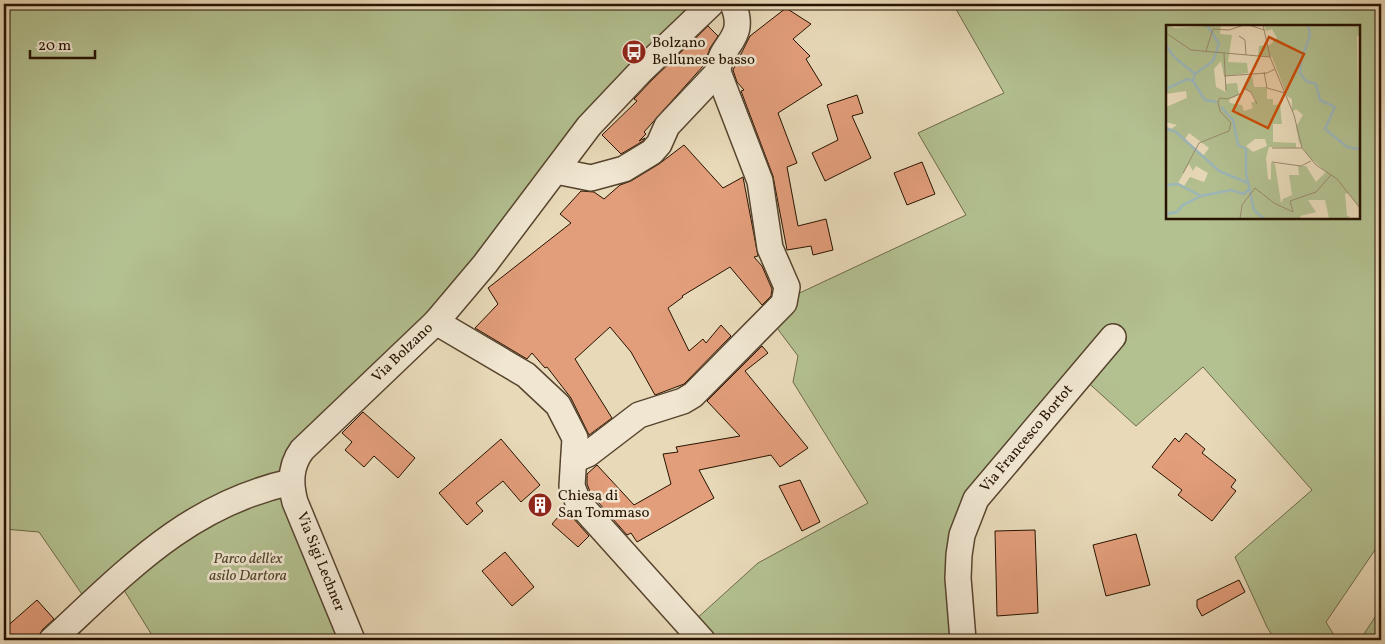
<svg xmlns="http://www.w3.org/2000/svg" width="1385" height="644" viewBox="0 0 1385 644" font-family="Vollkorn,serif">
  <rect width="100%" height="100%" fill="#e8d9b8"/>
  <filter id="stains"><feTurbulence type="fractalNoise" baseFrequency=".004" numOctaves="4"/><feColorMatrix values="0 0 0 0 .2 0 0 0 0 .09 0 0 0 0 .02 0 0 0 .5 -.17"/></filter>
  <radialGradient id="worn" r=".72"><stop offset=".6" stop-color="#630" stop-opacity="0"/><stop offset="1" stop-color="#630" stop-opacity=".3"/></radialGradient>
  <g fill="#b3c090" stroke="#6d6a48" fill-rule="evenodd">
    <path d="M4,4H705L424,323L285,463L356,640H155L114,574L86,600L39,532L4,529Z"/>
    <path d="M953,4H1381V541L1326,622L1337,640H1275L1267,627L1235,557L1312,490L1203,367L1136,426L1072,368L967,492L970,640H693L684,630L758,563L868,503L793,382L798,356L771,320L791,297L966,215L918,133L1004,93ZM1168,26H1359V218H1168Z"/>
    <path d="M1381,608V640H1360Z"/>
  </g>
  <g fill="#e29d7a" stroke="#271300">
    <path d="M786,8L811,24L793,39L810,56L806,59L822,85L778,113L797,163L787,167L798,226L826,219L833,250L813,255L811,246L787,250L773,176L741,91L744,90L737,82L733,70L750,36Z"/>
    <path d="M708,26L718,36L710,48L704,65L644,132L646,134L639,141L645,138L643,141L621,154L602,135L637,101L634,99L652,80Z"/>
    <path d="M857,95L863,113L852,116L871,158L825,181L812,153L838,140L827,105Z"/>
    <path d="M684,145L723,188L743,177L758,256L754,257L762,266L772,289L771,296L762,305L730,267L682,296L683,297L668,308L689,351L703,339L706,343L721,325L731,336L684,384L655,395L631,352L610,327L575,359L612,418L589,435L571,398L547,367L545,368L532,353L527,359L475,328L498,304L488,288L571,223L560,214L581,191L594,192L604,199L620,185L631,181L659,164Z"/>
    <path d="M922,162L935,194L907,205L894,173Z"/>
    <path d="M762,346L768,353L745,371L808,448L780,467L771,455L699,470L714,498L637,542L631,533L627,535L591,494L587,484V474L597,465L634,505L671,484L663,454L678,452L676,447L740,436L707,401Z"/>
    <path d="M363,412L415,458L398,478L374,456L364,467L345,450L352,442L342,433Z"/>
    <path d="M1186,433L1205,449L1202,453L1236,480L1231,487L1236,491L1212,521L1178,495L1182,490L1152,467L1175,438L1179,442Z"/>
    <path d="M501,439L540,485L521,502L503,481L476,503L483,511L467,525L439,493Z"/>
    <path d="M800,480L820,522L802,531L779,486Z"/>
    <path d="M565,509L589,536L578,547L552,524Z"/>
    <path d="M1035,530L1038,613L997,616L995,531Z"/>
    <path d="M1136,534L1150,585L1106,596L1093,545Z"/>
    <path d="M505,552L534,587L512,606L482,571Z"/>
    <path d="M1239,580L1245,592L1202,616L1197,607V600Z"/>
    <path d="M37,600L54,619L42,630L38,640H4V629Z"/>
  </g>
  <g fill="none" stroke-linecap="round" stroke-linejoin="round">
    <defs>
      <g id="minor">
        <path d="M556,171L591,178L624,169L652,152L659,144L667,126L718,72"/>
        <path d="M436,322L526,375L558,405L575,438L572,486L578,502L702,640"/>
        <path d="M574,460L588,454L639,415L683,401L693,395L784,303L787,287L770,248L760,181L718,72C719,42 748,41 733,4"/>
        <path d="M52,640C127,571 187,505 291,482"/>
        <path d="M352,640L295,502C290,483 290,466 302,450L436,322L485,264L589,126L642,70L711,4"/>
        <path d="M963,640L958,578L959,555L962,535L976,499L1113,337"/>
      </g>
    </defs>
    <use href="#minor" stroke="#57442e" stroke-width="28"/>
    <use href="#minor" stroke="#f0e6d1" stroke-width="25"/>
  </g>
  <defs>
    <symbol id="bus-disc" viewBox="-11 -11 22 22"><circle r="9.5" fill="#8f2418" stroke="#f0e6d1"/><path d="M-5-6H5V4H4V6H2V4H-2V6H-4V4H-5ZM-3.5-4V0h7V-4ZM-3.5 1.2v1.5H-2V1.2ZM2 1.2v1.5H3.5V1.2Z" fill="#fff"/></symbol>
    <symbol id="building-disc" viewBox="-11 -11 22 22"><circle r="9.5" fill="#8f2418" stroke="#f0e6d1"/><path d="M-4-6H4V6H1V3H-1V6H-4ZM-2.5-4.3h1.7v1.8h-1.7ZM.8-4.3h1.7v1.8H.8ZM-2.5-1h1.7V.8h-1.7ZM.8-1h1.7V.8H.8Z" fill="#fff"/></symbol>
  </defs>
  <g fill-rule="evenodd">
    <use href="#bus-disc" x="620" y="38" width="28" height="28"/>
    <use href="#building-disc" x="526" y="491" width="28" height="28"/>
  </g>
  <g text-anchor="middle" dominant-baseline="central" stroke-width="5" stroke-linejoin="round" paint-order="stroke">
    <g font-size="15" fill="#271300" stroke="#f0e6d1" text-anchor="start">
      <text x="652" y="43">Bolzano<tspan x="652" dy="17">Bellunese basso</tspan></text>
      <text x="558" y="496">Chiesa di<tspan x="558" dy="17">San Tommaso</tspan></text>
    </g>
    <g font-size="15" fill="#271300" stroke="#f0e6d1">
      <text transform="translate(403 353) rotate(-44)">Via Bolzano</text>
      <text transform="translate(1027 439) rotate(-50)">Via Francesco Bortot</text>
      <text transform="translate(320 562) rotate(68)">Via Sigi Lechner</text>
    </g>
    <g font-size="15" font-style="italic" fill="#51472b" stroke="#f0e6d1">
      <text x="248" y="559">Parco dell'ex<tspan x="248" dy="17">asilo Dartora</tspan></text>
    </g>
  </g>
  <g transform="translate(1166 25)">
    <rect width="194" height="194" fill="#e8d9b8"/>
    <path d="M0,0L9,3L55,0L54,9L66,10L62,37L81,38L82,48L58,51L55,36L48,44L50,62L60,67L59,59L71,58L73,70L63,74L64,78L76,80L78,86L87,83L85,78L90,76L86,68L78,64L86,49L88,62H101V74H107V80L114,79L116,99H107V117L130,118V123L103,122L100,133L102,154L105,155V137L109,139L115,178L117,174L126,170L123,150H133L132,141H140L150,157L160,147L142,131L133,117L130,102L137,90L130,84L126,87V74L121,71L106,32L92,31L93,21L104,20L111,13L106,4L100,6L98,0H194V12L191,10L194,184L182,168L179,169L181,191H184L181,194L163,193L159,175H142L150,187L134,191L136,194H0V102L5,104L11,100L0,97V82L21,73L20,66L0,69ZM23,108L43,123L37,131L19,114ZM89,114H99L101,121L87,127L80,121ZM23,139L27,146L30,141L42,148L38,157L24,152L18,161L12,158Z" fill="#b3c090" fill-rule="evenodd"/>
    <path fill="none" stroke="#9cb7ba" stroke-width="2.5" d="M41,0L53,19L47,36L29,49L27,56L39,75L51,77M142,0L144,11L135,35L134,48L140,56L150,59L154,75L169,82L159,104L181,122L194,124M0,20L8,32L29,49M0,64L21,54L27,56M55,82L67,95L72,120L80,124V148L88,185L98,194M0,103L10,107L53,146L82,158M0,160L12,159L35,171M0,189L11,187L17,180L35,171L65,165L78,169L83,164"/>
    <path fill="none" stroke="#9b8a6e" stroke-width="1" d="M83,0L98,5M97,0L104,32L128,90L136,123L150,140L171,154L194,183M0,8L25,25L104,32M73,11L79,15L80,30M40,26L47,4L63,5L78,0M58,28L60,66M98,47L101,63L119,68M58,51L101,48L109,44M78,63L85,67L91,79M106,123H136M106,137L135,141L145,136M17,148L33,118L63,106L65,98L54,86L52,77L54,73L62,74L76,68L85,50M74,194L76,180L89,163L108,178L127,187L124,176L150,167L165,150"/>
    <path fill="#cb4e0a" fill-opacity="0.15" stroke="#cb4e0a" stroke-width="2.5" d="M103,12L138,29L102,103L67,86Z"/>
    <rect width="194" height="194" fill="none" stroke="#271300" stroke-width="2.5"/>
  </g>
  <rect width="1385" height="644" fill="none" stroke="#e8d9b8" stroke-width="20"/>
  <rect x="5" y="5" width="1375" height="634" fill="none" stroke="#271300" stroke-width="2.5"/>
  <rect x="10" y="10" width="1365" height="624" fill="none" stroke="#271300"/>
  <path d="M30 50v8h65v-8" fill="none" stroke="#271300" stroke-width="2.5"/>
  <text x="38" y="50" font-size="15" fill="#271300" stroke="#f0e6d1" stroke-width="4" paint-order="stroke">20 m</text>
  <rect width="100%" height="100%" filter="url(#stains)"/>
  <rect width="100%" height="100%" fill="url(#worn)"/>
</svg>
